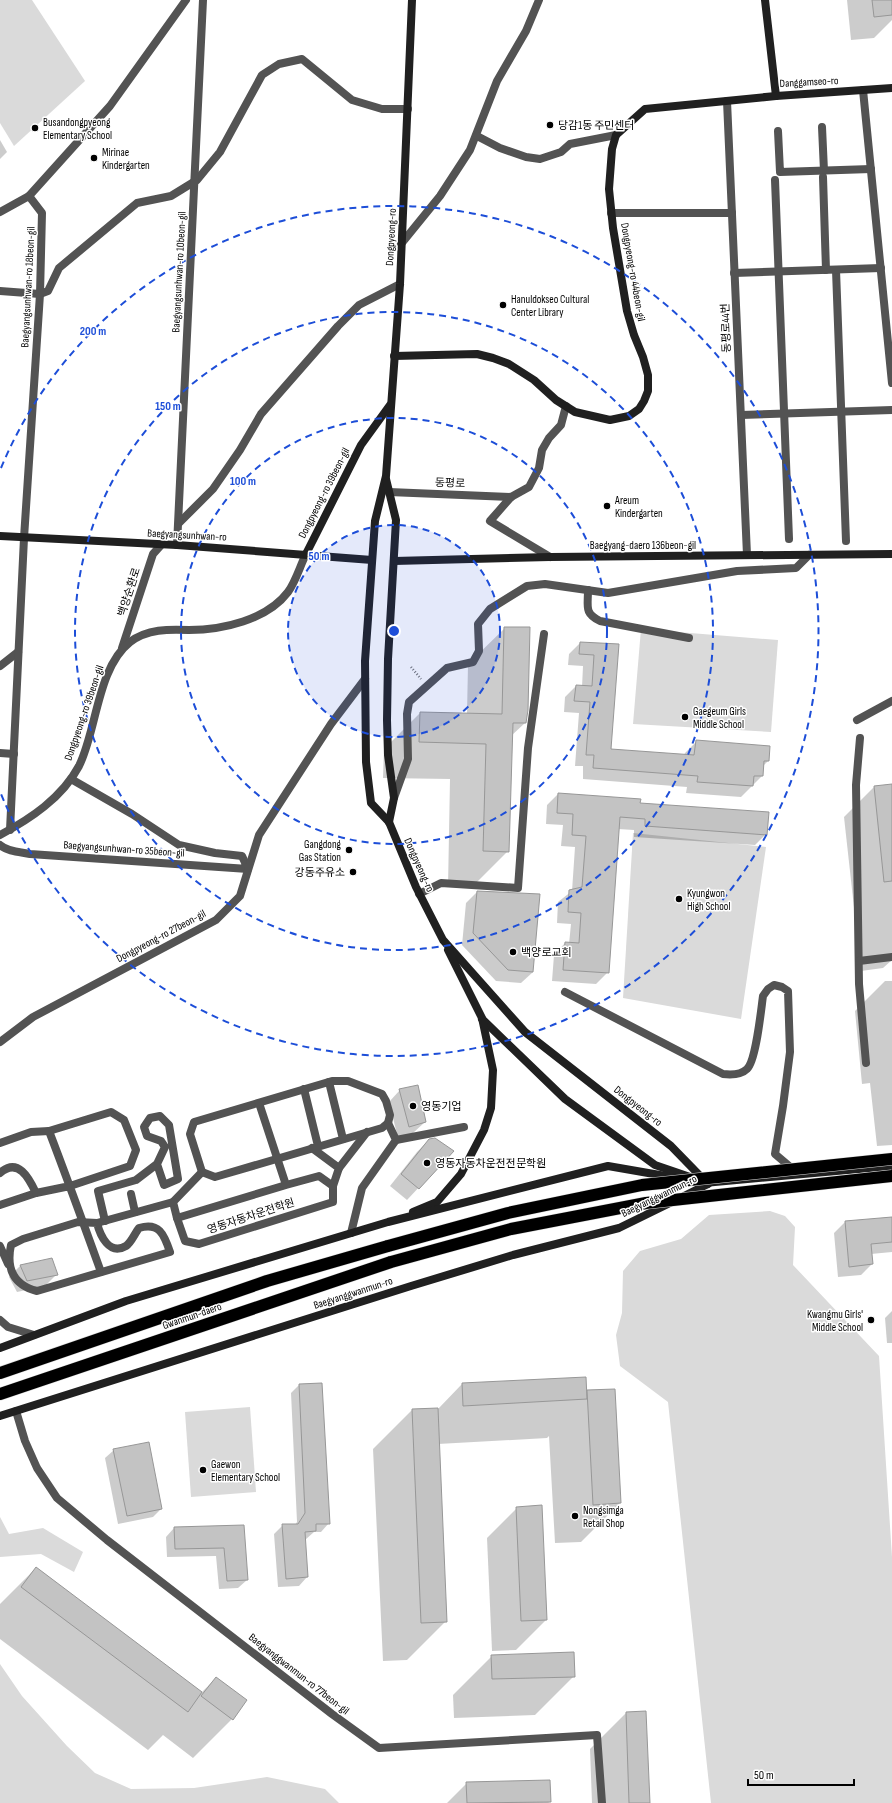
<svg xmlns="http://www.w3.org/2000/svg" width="892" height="1803" viewBox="0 0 892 1803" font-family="'Sofia Sans Condensed','Noto Sans KR',sans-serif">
  <rect width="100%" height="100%" fill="#fff"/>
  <g fill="#dadada">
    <path d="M0,0H32L85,81L14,146L0,123Z"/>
    <path d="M641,629L778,640L771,732L633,724Z"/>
    <path d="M633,833L766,847L741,1019L623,998Z"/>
    <path d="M770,1211L785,1216L795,1227L793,1265L879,1356L892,1557V1803H711L668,1402L620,1366L616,1335L622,1313L623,1271L640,1251L681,1239L709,1215Z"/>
    <path d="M250,1407L256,1492L191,1497L185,1412Z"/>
    <path d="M0,1517L9,1534L43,1528L83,1552L74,1572L41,1554L0,1557Z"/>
    <path d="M0,1664L22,1696L67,1746L95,1773L131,1789L194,1788L267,1777L325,1789L339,1803H0Z"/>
  </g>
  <g fill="#0003">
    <path d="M847,0H892V20L874,38L851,40Z"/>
    <path d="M0,140L7,152L0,159Z"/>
    <path d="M505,628L525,723L511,736L508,851L472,887H448L450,779L383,778L384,749L420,713L467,714L468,664Z"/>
    <path d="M580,643L618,645L610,750L684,755L685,753L696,742L768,761L762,767V776L741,797L686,793L687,787L583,779V766H575L579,713L564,712L565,697L576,686L582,687L583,666L568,665L569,654Z"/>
    <path d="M892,785V960L883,968L861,971L844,817L874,787Z"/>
    <path d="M558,794L639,804L766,834L755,845L634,837V830L618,829L608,972L596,984L552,981L554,955L565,943L569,944L571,924L557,923L558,902L572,891L575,847L561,846L563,825L546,824L547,805Z"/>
    <path d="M477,892L533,972L521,983L496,981L462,945L466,903Z"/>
    <path d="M885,981H892V1145L877,1146L870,1083L862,1084L855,1011Z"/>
    <path d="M400,1090L425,1122L413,1133L398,1138L389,1102Z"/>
    <path d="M429,1140L453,1151L407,1200L390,1186L417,1152Z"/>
    <path d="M892,1218V1252L871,1254L872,1264L861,1275L838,1277L834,1233L845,1222Z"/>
    <path d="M52,1259L57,1274L45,1286L17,1292L9,1277L20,1266Z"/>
    <path d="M892,1311V1343H887L885,1318Z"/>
    <path d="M321,1384L329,1523L321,1532H314L305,1540L307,1577L299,1586L278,1587L274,1534L283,1525H295L297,1522L291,1393L299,1385Z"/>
    <path d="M462,1384L586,1394L588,1391L620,1503L581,1542L555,1543L549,1436L547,1438L438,1444L446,1621L407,1660L383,1661L373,1449L412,1410L438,1409Z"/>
    <path d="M114,1450L161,1509L153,1517L118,1524L105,1458Z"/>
    <path d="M517,1508L546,1620L516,1650L492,1651L487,1538Z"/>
    <path d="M243,1526L247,1580L238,1588L219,1589L216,1556L167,1557L166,1537L174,1528Z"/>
    <path d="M36,1568L201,1693L216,1678L232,1719L193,1758L163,1735L148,1750L0,1639V1604Z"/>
    <path d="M492,1656L574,1676L535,1715L454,1718L453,1695Z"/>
    <path d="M626,1713L649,1803H592L590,1749Z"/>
    <path d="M467,1783L550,1802L548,1803H447Z"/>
  </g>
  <g fill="#c3c3c3" stroke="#979797">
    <path d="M872,0H892V15L874,17Z"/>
    <path d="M504,627H530L528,710L526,723H513L509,852L483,851L486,744L419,742L420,712L502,714Z"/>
    <path d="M580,642L619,644L611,749L694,755L696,740L770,746L769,761H764L763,776H754L753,786L697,782L698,776L593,768L594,755H586L590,702L574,701L576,685L592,686L594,655L579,654Z"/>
    <path d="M892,784V881L884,882L874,786Z"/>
    <path d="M558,793L641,799L640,803L769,812L767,835L645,826V819L620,817L609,973L563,970L565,942L579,943L581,913L568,912L569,890L582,887L586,836L572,835L573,814L557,813Z"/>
    <path d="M477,891L540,894L533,972L508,970L473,933Z"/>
    <path d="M418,1085L426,1122L409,1127L399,1089Z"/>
    <path d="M435,1138L454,1151L419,1189L401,1174L429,1139Z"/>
    <path d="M892,1217V1242L871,1244L873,1264L849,1267L845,1221Z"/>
    <path d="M52,1258L58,1275L27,1281L20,1265Z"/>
    <path d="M586,1377L587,1399L463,1406L462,1383Z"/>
    <path d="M322,1383L330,1524H316V1531L305,1532L308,1577L286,1579L282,1524H298L305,1513L299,1384Z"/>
    <path d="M615,1389L621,1503L593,1505L587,1390Z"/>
    <path d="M438,1408L447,1622L421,1623L412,1409Z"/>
    <path d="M149,1442L162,1509L127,1516L113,1449Z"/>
    <path d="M542,1505L547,1620L521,1621L516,1507Z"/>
    <path d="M244,1525L248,1580L227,1581L224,1548L175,1549L174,1527Z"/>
    <path d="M36,1567L202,1692L188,1712L21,1587Z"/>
    <path d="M574,1652L575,1677L492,1679L491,1655Z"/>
    <path d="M216,1677L247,1700L233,1720L201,1696Z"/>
    <path d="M646,1711L650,1803H629L626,1712Z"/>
    <path d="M550,1780L551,1802L467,1803L466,1782Z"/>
  </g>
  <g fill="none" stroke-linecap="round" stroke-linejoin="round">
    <defs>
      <g id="highway">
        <path d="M0,1373L267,1281L388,1246"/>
        <path d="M0,1394L391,1262"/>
      </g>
    </defs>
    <use href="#highway" stroke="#dbdbdb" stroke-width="13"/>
    <path stroke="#757575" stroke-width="2.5" stroke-dasharray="1 2" stroke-linecap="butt" d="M411,667L421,679"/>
    <g stroke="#535353" stroke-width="8">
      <path d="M822,127L824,171"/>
      <path d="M778,131L780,172L871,169"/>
      <path d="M823,177L826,270"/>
      <path d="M775,180L789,539"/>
      <path d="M401,244L440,196L470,150L497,81L526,31L539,0"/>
      <path d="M836,270L846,541"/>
      <path d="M734,273L881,268"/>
      <path d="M741,415L892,410"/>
      <path d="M588,590C588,607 584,613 600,621L689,638"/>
      <path d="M857,720L892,701"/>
      <path d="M860,738L856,785L859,984L866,1063"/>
      <path d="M419,894L441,883L518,888L528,748L544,634"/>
      <path d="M859,961L892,957"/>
      <path d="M565,992L723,1074C732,1075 741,1075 747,1069C756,1061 761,1010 763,996L768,989L774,985L782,987L788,991L790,1052L783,1106L775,1154L795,1171"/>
      <path d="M332,1081H348L382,1094L386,1101L390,1115L388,1123L382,1128L215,1177L202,1172L190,1134L194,1122Z"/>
      <path d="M329,1082L343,1139"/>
      <path d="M304,1089L318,1146"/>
      <path d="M259,1103L286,1185L319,1176L333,1186V1202L199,1244L185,1241L177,1218L286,1185"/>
      <path d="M396,1140L464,1127"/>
      <path d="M0,1143L31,1132L49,1131"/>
      <path d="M312,1148L339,1168L333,1186"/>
      <path d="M339,1168L367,1132"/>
      <path d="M0,1173C18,1157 29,1178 36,1193L0,1205"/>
      <path d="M36,1193L70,1186L130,1166L136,1150L124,1120L111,1112L49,1131C67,1178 84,1225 101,1272"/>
      <path d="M131,1194L135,1212"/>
      <path d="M177,1218L173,1202L202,1172"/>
      <path d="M105,1221L98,1191L136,1180L157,1164L164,1185L178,1179L169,1125L160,1116L150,1118L144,1127L147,1136L161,1141L165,1147L157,1164"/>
      <path d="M97,1223L78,1222L23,1239L11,1245C6,1268 13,1285 37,1291L170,1252C164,1234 159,1222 139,1228C135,1233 131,1243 126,1246C109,1256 100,1235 97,1223L173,1202"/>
      <path d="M351,1233L362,1188L396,1140L388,1123"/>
      <path d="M0,1246L8,1264"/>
    </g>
    <g stroke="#535353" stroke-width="8">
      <path d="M863,90L892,383"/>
      <path d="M727,101L747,555"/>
      <path d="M477,136L500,148L526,157L540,159L561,152L570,144L616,135"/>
      <path d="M0,212L29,196L110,106L186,0"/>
      <path d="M611,213H732"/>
      <path d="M0,291L40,294L48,291L59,268L137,203L171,196L197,180L220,152L262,75L279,64L302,59L352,100L382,109H408"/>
      <path d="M389,492L511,497"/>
      <path d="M179,523L213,489L240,450L261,414L338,326L359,305L400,284"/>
      <path d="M177,545L203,0"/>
      <path d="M550,557L490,521L511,497L529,487L539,468L542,450L549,438L561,425L566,406"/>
      <path d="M122,648L153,554L162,544"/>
      <path d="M0,666L18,652"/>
      <path d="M0,753L14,754"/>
      <path d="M394,798L408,759L407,714L409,702L447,668L473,662L479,651L478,624L490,609L527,586L545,584L608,593L737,571L796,568L809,555"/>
      <path d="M10,830L24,538L40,294L42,213L29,196"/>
      <path d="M0,835C30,819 62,798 79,766C97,730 97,668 130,642C147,629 169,629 189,630C222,630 267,620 288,592C296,581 300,566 306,554"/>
      <path d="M0,845C8,852 20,852 30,854L248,869L242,856L215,853L179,845L132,814L71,779"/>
      <path d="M0,1042L33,1017L216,920L240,896L259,835L331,724L365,679"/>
      <path d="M0,1320L8,1327L34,1335"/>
      <path d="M16,1411L25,1441L37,1468L57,1498L107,1540L332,1714L379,1748L597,1735L602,1803"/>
    </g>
    <g stroke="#202020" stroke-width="8">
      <path d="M412,0L400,284L386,476L375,521L365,661L366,762L371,803L389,822L416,887L443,940L525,1032L671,1146L708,1184"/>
      <path d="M765,0L776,96"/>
      <path d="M394,356L477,354L493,358L509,364L534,380L556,400L575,412L610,420L629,416L639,409L644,401L648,391V375L643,357L634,335L627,311L613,228L609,189L612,149L616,135L645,109L776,96L892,88"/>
      <path d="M386,479L396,520L388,659L387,720L388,755L394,798L389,822"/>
      <path d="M0,536L177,545L372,560"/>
      <path d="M306,554L361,445L390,405"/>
      <path d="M394,561L550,557L892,554"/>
      <path d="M482,1019L565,1099L655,1165L693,1178"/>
      <path d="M704,1183L892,1166"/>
      <path d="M684,1196L708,1184"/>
      <path d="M413,1212L437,1202L461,1174L484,1130L491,1108L493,1070L482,1018L448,950"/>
      <path d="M0,1348L126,1301L388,1222L608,1166L677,1178"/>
      <path d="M0,1416L411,1286L513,1255L619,1228L670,1203"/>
    </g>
    <use href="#highway" stroke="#000" stroke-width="12"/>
    <defs>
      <g id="highway-bridge">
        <path d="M388,1246L508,1213L642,1185L892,1159"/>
        <path d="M391,1262L511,1229L646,1203L892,1176"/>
      </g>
    </defs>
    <use href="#highway-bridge" stroke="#dbdbdb" stroke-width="13" stroke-linecap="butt"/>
    <use href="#highway-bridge" stroke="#000" stroke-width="12"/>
  </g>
  <circle cx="394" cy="631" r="106" fill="#1d4ed8" fill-opacity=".12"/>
  <g fill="none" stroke="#1d4ed8" stroke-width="2" stroke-dasharray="7 5">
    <circle cx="394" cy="631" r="106"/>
    <circle cx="394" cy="631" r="213"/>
    <circle cx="394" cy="631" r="319"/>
    <path d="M1 468A425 425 0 1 1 1 794"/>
  </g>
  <g fill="#000" stroke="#fff" stroke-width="1.5">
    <circle cx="550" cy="125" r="4"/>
    <circle cx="35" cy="128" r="4"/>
    <circle cx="94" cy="158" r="4"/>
    <circle cx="503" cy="305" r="4"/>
    <circle cx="607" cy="506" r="4"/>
    <circle cx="685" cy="717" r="4"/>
    <circle cx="349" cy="850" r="4"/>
    <circle cx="353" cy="872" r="4"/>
    <circle cx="679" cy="899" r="4"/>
    <circle cx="513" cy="952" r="4"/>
    <circle cx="413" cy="1106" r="4"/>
    <circle cx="427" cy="1163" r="4"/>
    <circle cx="871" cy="1320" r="4"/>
    <circle cx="203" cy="1470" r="4"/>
    <circle cx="575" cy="1516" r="4"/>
  </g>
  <g text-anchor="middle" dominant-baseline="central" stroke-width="3" stroke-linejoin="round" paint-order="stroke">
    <g font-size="11" fill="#000" stroke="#fff">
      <text transform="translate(809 82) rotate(-3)">Danggamseo-ro</text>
      <text transform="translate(391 237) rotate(-87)">Dongpyeong-ro</text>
      <text transform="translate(179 272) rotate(-87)">Baegyangsunhwan-ro 10beon-gil</text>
      <text transform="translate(633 272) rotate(80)">Dongpyeong-ro 44beon-gil</text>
      <text transform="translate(28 287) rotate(-87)">Baegyangsunhwan-ro 18beon-gil</text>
      <text transform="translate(726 328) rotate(-92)">동평로44번</text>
      <text transform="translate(450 483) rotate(2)">동평로</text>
      <text transform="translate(324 493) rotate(-63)">Dongpyeong-ro 39beon-gil</text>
      <text transform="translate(187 535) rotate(3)">Baegyangsunhwan-ro</text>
      <text x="643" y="545">Baegyang-daero 136beon-gil</text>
      <text transform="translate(129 592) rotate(-72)">백양순환로</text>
      <text transform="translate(84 713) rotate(-71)">Dongpyeong-ro 39beon-gil</text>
      <text transform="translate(124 849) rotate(4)">Baegyangsunhwan-ro 35beon-gil</text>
      <text transform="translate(419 865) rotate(66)">Dongpyeong-ro</text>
      <text transform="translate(161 936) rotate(-28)">Dongpyeong-ro 27beon-gil</text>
      <text transform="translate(638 1106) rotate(38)">Dongpyeong-ro</text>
      <text transform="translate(659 1196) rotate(-26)">Baegyanggwanmun-ro</text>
      <text transform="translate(251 1216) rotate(-18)">영동자동차운전학원</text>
      <text transform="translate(353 1293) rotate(-18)">Baegyanggwanmun-ro</text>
      <text transform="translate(192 1316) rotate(-19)">Gwanmun-daero</text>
      <text transform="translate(299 1674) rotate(38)">Baegyanggwanmun-ro 77beon-gil</text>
    </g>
    <g font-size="11" fill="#000" stroke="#fff" text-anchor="start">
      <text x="43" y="122">Busandongpyeong<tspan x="43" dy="13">Elementary School</tspan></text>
      <text x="558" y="125">당감1동 주민센터</text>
      <text x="102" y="152">Mirinae<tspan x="102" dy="13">Kindergarten</tspan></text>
      <text x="511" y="299">Hanuldokseo Cultural<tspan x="511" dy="13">Center Library</tspan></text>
      <text x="615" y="500">Areum<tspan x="615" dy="13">Kindergarten</tspan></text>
      <text x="693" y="711">Gaegeum Girls<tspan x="693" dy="13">Middle School</tspan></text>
      <text x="341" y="844" text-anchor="end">Gangdong<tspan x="341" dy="13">Gas Station</tspan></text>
      <text x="345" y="872" text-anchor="end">강동주유소</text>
      <text x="687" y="893">Kyungwon<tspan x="687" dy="13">High School</tspan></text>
      <text x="521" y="952">백양로교회</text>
      <text x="421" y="1106">영동기업</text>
      <text x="435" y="1163">영동자동차운전전문학원</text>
      <text x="863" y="1314" text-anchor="end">Kwangmu Girls'<tspan x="863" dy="13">Middle School</tspan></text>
      <text x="211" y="1464">Gaewon<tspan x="211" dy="13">Elementary School</tspan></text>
      <text x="583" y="1510">Nongsimga<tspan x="583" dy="13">Retail Shop</tspan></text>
    </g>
  </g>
  <circle cx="394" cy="631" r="6" fill="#1d4ed8" stroke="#fff" stroke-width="2"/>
  <g font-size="12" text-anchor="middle" font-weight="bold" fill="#1d4ed8" stroke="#fff" stroke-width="3" stroke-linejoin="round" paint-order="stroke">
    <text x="93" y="335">200 m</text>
    <text x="168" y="410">150 m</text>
    <text x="243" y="485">100 m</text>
    <text x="319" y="560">50 m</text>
  </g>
  <path d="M748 1779v6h106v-6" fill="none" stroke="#000000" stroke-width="2"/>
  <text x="754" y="1779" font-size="12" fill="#000000" stroke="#ffffff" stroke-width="3" paint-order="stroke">50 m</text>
</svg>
